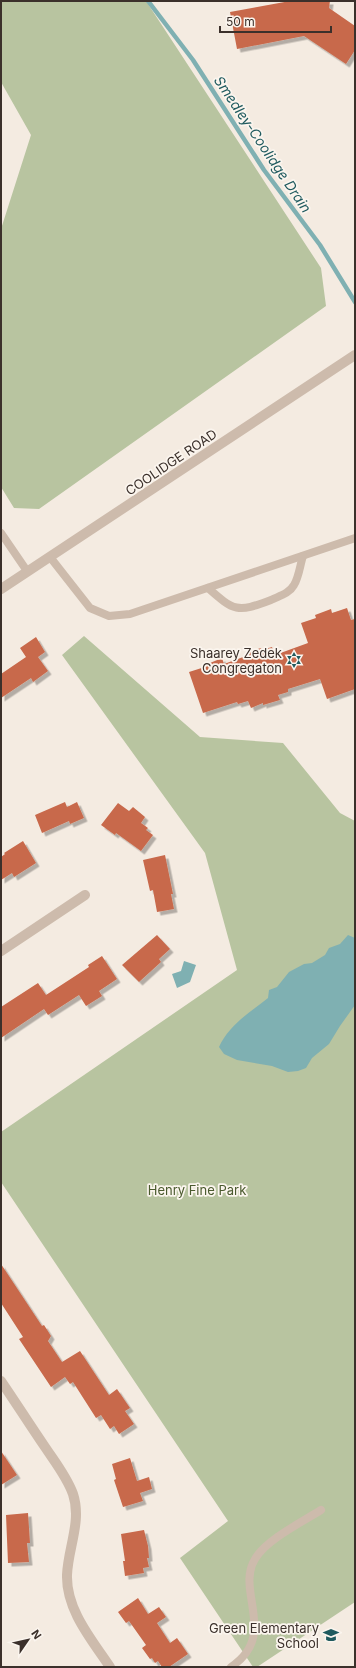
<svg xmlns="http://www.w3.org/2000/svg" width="356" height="1668" viewBox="0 0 356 1668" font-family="Inter,sans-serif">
  <defs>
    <filter id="shadow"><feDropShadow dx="3.5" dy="3.5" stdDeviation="0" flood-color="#0004"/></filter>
  </defs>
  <rect width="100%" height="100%" fill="#f4ebe1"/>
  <g fill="#b8c4a0">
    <path d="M1,1H146L321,268L326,306L39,509L14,508L1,487V229L31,135L1,82Z"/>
    <path d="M84,636L200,737L283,743L340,813L355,821V1602L257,1667H253L180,1558L228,1521L1,1182V1132L237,970L205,853L62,655Z"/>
  </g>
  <g fill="#7fb0b2">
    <path d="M348,935L355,938V1005L340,1026L329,1044L312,1058L306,1068L298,1071L288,1072L272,1066L237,1060L224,1054L219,1047C229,1025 249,1013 268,998L269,990L277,987L289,972L304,964L312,963L325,955L329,948L340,944Z"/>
    <path d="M184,961L196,965L190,982L177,988L172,974L181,971Z"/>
  </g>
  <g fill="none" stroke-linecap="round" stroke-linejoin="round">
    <path stroke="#7fb0b2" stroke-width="4.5" d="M148,1L193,60L264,170L320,245L355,302"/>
  </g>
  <g fill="#c8694b" filter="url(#shadow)">
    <path d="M290,1H330L329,8L355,26V50L346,64L304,36L237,49L230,12Z"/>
    <path d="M347,608L351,620L355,619V689L327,699L320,679L288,689V692L278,695L280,700L263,705V703L251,708L248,701L238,704L237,702L203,713L189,672L211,665L210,663L222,658L224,664L246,656L245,653L261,648L262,650L272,647L275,655L308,643L301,623L316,618L315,615L331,609L332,613Z"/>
    <path d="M36,637L45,652L38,657L48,671L33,682L31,678L1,698V674L26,657L20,648Z"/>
    <path d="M65,802L67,807L77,802L84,818L70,824L69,821L42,833L35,815Z"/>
    <path d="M118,803L129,811L133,807L145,817L141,823L148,828L146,830L153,835L141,851L116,833L115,835L101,825Z"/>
    <path d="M23,841L36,863L14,877L12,873L1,880V857L5,854L4,853Z"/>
    <path d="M165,855L173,894H171L174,909L157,912L153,890L150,891L143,860Z"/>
    <path d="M157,935L170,949L159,959L161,962L139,982L122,965Z"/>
    <path d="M102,956L117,979L99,991L102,996L86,1006L79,995L48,1015L44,1009L1,1038V1007L38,983L46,995L89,967L88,965Z"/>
    <path d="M1,1264L42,1326L44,1325L51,1336L48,1341L62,1362L80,1351L109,1395L117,1389L130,1408L125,1411L134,1424L119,1434L114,1426L110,1429L101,1415L96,1418L73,1382L70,1384L65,1377L51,1387L19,1339L23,1337L1,1303Z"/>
    <path d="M1,1451L17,1475L1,1485Z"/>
    <path d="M130,1458L137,1481L149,1477L152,1489L140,1493L143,1501L123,1507L114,1480L116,1479L112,1464Z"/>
    <path d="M28,1513L30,1543H27L29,1562L8,1563L6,1515Z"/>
    <path d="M144,1530L148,1546L149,1558H147L149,1567L143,1568L144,1573L125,1576L123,1561H125L121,1534Z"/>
    <path d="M138,1598L148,1614L159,1607L166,1617L157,1623L170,1643L177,1638L188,1654L169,1667H162L158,1661L155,1663L152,1658L150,1659L142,1648L146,1645L129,1621L126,1623L118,1612Z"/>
  </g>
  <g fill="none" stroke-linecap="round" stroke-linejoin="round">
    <g stroke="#cdbbac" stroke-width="8">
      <path d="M1,533L27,571"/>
      <path d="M50,557L90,608L109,616L130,614L355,538"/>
      <path d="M208,588C234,611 237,613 271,600C279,596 289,594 294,585C299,577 300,565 303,556"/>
      <path d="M231,1667C279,1635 235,1591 255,1559C266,1540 302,1522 321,1510"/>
    </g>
    <g stroke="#cdbbac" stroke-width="10">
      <path d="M1,951L85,895"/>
      <path d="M1,1381C16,1403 30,1425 45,1447C55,1462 67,1477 73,1494C82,1521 68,1548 67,1575C66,1610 92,1640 110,1667"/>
    </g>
    <path stroke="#cdbbac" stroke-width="10" d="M1,589L355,355"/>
  </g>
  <defs>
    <symbol id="synagogue-bare" viewBox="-9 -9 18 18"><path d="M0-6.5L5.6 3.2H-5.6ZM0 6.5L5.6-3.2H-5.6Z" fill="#1f5a5e" stroke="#fbf5ee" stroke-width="2.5" paint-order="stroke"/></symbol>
    <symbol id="school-bare" viewBox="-9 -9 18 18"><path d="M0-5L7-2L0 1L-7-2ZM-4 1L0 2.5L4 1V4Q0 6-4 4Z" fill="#1f5a5e" stroke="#fbf5ee" stroke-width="2.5" paint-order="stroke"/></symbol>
  </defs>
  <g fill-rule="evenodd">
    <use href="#synagogue-bare" x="283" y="649" width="22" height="22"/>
    <use href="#school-bare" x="320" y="1624" width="22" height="22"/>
  </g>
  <g text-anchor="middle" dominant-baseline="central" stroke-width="3.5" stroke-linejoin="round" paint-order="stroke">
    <g font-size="13" fill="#3b302b" stroke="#fbf5ee">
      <text transform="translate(171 462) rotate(-34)">COOLIDGE ROAD</text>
    </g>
    <g font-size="13" fill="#3b302b" stroke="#fbf5ee" text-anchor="end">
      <text x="282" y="653">Shaarey Zedek<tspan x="282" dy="15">Congregaton</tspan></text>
      <text x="319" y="1628">Green Elementary<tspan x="319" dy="15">School</tspan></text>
    </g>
    <g font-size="13" fill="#4a5a2e" stroke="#fbf5ee">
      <text x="197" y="1190">Henry Fine Park</text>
    </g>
    <g font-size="14" font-style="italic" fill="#1f5a5e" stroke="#fbf5ee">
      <text transform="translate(263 144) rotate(56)">Smedley-Coolidge Drain</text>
    </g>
  </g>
  <rect width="356" height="1668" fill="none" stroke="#3b302b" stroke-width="4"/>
  <g transform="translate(28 1640) rotate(56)" stroke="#fbf5ee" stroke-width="3" paint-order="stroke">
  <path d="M0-3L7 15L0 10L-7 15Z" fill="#3b302b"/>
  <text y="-6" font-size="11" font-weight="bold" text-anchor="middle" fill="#3b302b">N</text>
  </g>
  <path d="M220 26v6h111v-6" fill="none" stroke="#3b302b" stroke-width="2"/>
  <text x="226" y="26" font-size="12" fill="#3b302b" stroke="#fbf5ee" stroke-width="3" paint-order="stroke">50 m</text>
</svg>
